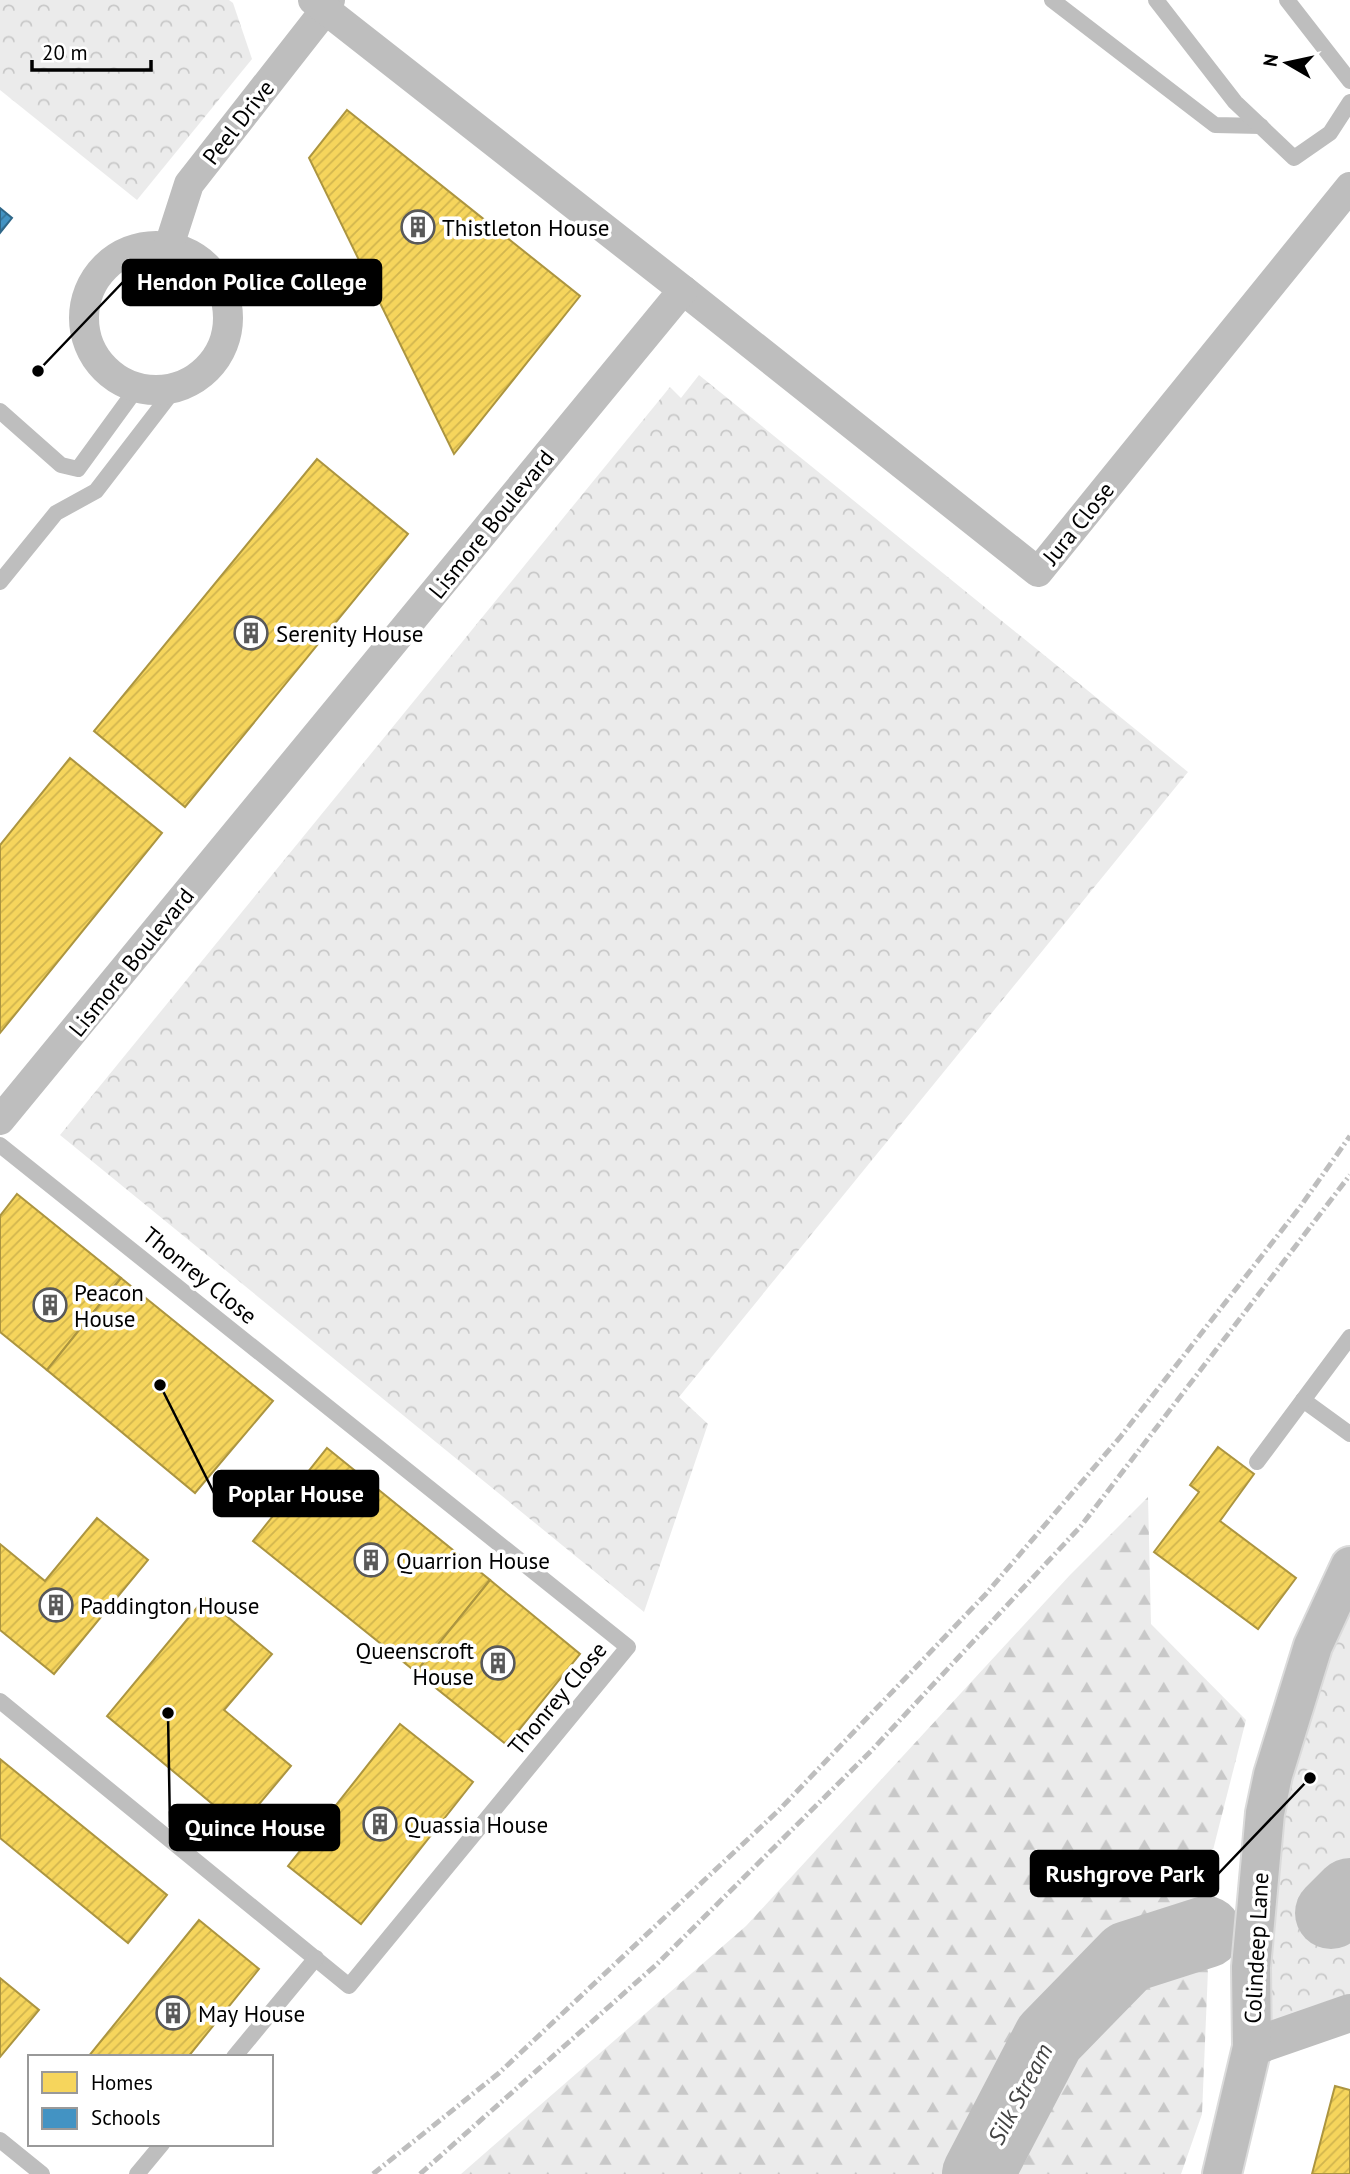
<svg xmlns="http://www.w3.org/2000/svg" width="1350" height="2174" viewBox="0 0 1350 2174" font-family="'PT Sans',sans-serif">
  <defs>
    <pattern id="forest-firs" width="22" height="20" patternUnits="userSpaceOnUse" patternTransform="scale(1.75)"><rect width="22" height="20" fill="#ebebeb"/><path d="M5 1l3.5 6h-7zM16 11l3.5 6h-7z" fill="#c8c8c8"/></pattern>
    <pattern id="park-crowns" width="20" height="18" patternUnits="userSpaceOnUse" patternTransform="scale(1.75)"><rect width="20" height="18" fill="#ebebeb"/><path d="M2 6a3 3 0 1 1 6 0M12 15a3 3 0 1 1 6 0" fill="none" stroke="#c8c8c8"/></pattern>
    <pattern id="homes-hatch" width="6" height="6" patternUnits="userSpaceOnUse" patternTransform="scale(1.75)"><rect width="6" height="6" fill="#f6d55c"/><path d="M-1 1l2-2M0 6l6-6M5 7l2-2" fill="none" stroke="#d1b54e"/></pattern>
    <pattern id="schools-hatch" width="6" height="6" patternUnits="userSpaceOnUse" patternTransform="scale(1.75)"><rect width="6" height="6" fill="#4393c3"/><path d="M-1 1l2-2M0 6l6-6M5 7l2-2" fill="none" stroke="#36769c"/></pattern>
  </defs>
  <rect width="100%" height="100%" fill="#fff"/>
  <path fill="url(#forest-firs)" d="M1148,1497L1151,1624L1246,1720L1213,1850L1202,2114L1181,2174H461L746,1926L1070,1575Z"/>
  <g fill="url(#park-crowns)">
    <path d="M0,0H229L233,3L252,59L137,200L0,90Z"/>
    <path d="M699,375L1188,772L679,1397L708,1424L644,1612L60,1135L670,387L681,398Z"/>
    <path d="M1350,1567V2011L1252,2047L1259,1821Z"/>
  </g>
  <g fill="url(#homes-hatch)" stroke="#ac9540" stroke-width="2">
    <path d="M347,110L580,296L454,454L309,158Z"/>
    <path d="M317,459L408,534L185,807L94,731Z"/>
    <path d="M70,758L162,833L0,1033V845Z"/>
    <path d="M17,1194L121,1278L47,1370L0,1332V1216Z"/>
    <path d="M121,1278L273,1401L195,1493L47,1370Z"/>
    <path d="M1218,1447L1254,1474L1220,1521L1296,1578L1258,1629L1154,1552L1199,1492L1190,1485Z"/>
    <path d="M327,1448L490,1580L416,1672L253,1541Z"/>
    <path d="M97,1518L148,1560L54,1674L0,1630V1544L45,1581Z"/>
    <path d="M490,1580L580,1654L507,1745L416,1672Z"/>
    <path d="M205,1598L272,1654L224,1710L291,1766L240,1827L107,1716Z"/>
    <path d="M400,1724L473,1782L361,1924L288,1866Z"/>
    <path d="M0,1759L167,1895L128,1943L0,1838Z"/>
    <path d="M199,1920L259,1969L188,2057H88Z"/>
    <path d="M0,1978L39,2010L0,2057Z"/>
    <path d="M1335,2086L1350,2090V2174H1312Z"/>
  </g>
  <path fill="url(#schools-hatch)" stroke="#2f6788" stroke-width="2" d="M0,208L12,218L0,233Z"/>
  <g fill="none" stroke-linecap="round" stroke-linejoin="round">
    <g stroke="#bebebe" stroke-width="72">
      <path d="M1331,1913L1350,1894"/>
      <path d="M978,2174L1049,2038L1128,1957L1206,1932"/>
    </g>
    <defs>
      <path id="primary" d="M1222,2174L1252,2047L1251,1967L1265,1813L1273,1775L1313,1646L1350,1566"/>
    </defs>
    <use href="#primary" stroke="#dbdbdb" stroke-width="42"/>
    <g stroke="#bebebe" stroke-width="16">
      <path d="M1052,0L1215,125L1261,126"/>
      <path d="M1156,0L1235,102L1294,158L1330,133L1350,102"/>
      <path d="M1287,0L1350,81"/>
      <path d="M0,411L61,465L78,469L137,388"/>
      <path d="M0,582L56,513L96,491L176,387"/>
      <path d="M0,1145L628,1647L349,1986L0,1701"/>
      <path d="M1303,1400L1350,1434"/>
      <path d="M1257,1462L1350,1337"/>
      <path d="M234,2057L316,1958"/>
      <path d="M0,2140L42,2174"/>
      <path d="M137,2174L162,2144"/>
    </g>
    <g stroke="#bebebe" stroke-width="30">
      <circle cx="156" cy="318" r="72"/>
      <path d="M169,246L189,184L326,9L330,0"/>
      <path d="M683,290L1038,572L1350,187"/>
      <path d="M0,1120L683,290L313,0"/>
    </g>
    <path stroke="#bebebe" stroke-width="38" d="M1252,2047L1350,2013"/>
    <use href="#primary" stroke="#bebebe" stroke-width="38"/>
    <g stroke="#bebebe" stroke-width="5" stroke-dasharray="10 3.5 2 3.5" stroke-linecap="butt">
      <path d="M373,2174L499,2073L779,1810L985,1595L1121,1436L1300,1207L1350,1136"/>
      <path d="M420,2174L657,1964L872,1750L1081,1526L1350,1175"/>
    </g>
  </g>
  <defs>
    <symbol id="building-ring" viewBox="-11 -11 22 22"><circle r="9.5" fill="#fff" stroke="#595959" stroke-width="1.5"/><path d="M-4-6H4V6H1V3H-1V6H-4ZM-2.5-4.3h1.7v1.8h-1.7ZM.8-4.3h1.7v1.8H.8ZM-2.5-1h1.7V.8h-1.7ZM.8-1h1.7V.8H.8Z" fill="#595959"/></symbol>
  </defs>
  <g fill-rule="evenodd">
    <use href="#building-ring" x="399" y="208" width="38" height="38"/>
    <use href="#building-ring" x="232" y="614" width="38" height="38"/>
    <use href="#building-ring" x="31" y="1286" width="38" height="38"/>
    <use href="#building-ring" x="352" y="1541" width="38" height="38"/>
    <use href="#building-ring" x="37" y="1586" width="38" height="38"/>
    <use href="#building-ring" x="479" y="1644" width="38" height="38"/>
    <use href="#building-ring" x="361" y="1805" width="38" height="38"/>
    <use href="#building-ring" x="154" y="1994" width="38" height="38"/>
  </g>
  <g text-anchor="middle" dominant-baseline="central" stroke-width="7" stroke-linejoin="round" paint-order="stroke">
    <g font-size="23" fill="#000" stroke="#fff">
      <text transform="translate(238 122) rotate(-52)">Peel Drive</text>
      <text transform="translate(1078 523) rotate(-51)">Jura Close</text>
      <text transform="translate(491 524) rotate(-51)">Lismore Boulevard</text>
      <text transform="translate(131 962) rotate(-51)">Lismore Boulevard</text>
      <text transform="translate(200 1275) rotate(39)">Thonrey Close</text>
      <text transform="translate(557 1698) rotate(-50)">Thonrey Close</text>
      <text transform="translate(1256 1948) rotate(-87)">Colindeep Lane</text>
    </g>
    <g font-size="23" fill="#000" stroke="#fff" text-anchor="start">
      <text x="442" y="227">Thistleton House</text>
      <text x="276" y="633">Serenity House</text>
      <text x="74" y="1292">Peacon<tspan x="74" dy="26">House</tspan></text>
      <text x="396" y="1560">Quarrion House</text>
      <text x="80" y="1605">Paddington House</text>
      <text x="474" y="1650" text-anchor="end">Queenscroft<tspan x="474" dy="26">House</tspan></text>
      <text x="404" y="1824">Quassia House</text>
      <text x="198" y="2013">May House</text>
    </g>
    <g font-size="24" font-style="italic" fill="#434343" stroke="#fff">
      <text transform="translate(1020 2094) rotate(-62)">Silk Stream</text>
    </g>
  </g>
  <path fill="none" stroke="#000" stroke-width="2.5" d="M38 371L123 282M160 1385L214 1493M168 1713L170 1827M1310 1778L1218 1874"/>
  <g fill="#000" stroke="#fff" stroke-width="2.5">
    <circle cx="38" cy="371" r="7"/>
    <circle cx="160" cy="1385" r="7"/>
    <circle cx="168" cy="1713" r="7"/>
    <circle cx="1310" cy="1778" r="7"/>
  </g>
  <g fill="#000" stroke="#000" stroke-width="2.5">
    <rect x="123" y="260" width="258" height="45" rx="7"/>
    <rect x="214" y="1471" width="164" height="45" rx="7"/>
    <rect x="170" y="1805" width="169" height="45" rx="7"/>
    <rect x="1031" y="1851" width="187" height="45" rx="7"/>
  </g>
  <g font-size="24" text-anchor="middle" font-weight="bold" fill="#fff">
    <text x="252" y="290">Hendon Police College</text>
    <text x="296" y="1502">Poplar House</text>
    <text x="255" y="1836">Quince House</text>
    <text x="1125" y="1882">Rushgrove Park</text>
  </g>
  <rect x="28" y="2055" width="245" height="91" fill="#ffffff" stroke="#999999" stroke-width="2"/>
  <rect x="42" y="2072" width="35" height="21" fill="#f6d55c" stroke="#999999" stroke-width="2"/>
  <text x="91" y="2090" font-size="21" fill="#000000">Homes</text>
  <rect x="42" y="2108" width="35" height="21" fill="#4393c3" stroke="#999999" stroke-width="2"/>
  <text x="91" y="2125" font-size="21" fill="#000000">Schools</text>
  <g transform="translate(1287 63) rotate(279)" stroke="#ffffff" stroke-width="5" paint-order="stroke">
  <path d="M0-5L12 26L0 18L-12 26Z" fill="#000000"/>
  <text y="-10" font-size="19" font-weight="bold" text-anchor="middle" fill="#000000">N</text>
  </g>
  <path d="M32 60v10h119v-10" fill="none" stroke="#000000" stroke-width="3.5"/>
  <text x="42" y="60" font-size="21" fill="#000000" stroke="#ffffff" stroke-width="5" paint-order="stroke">20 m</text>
</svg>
